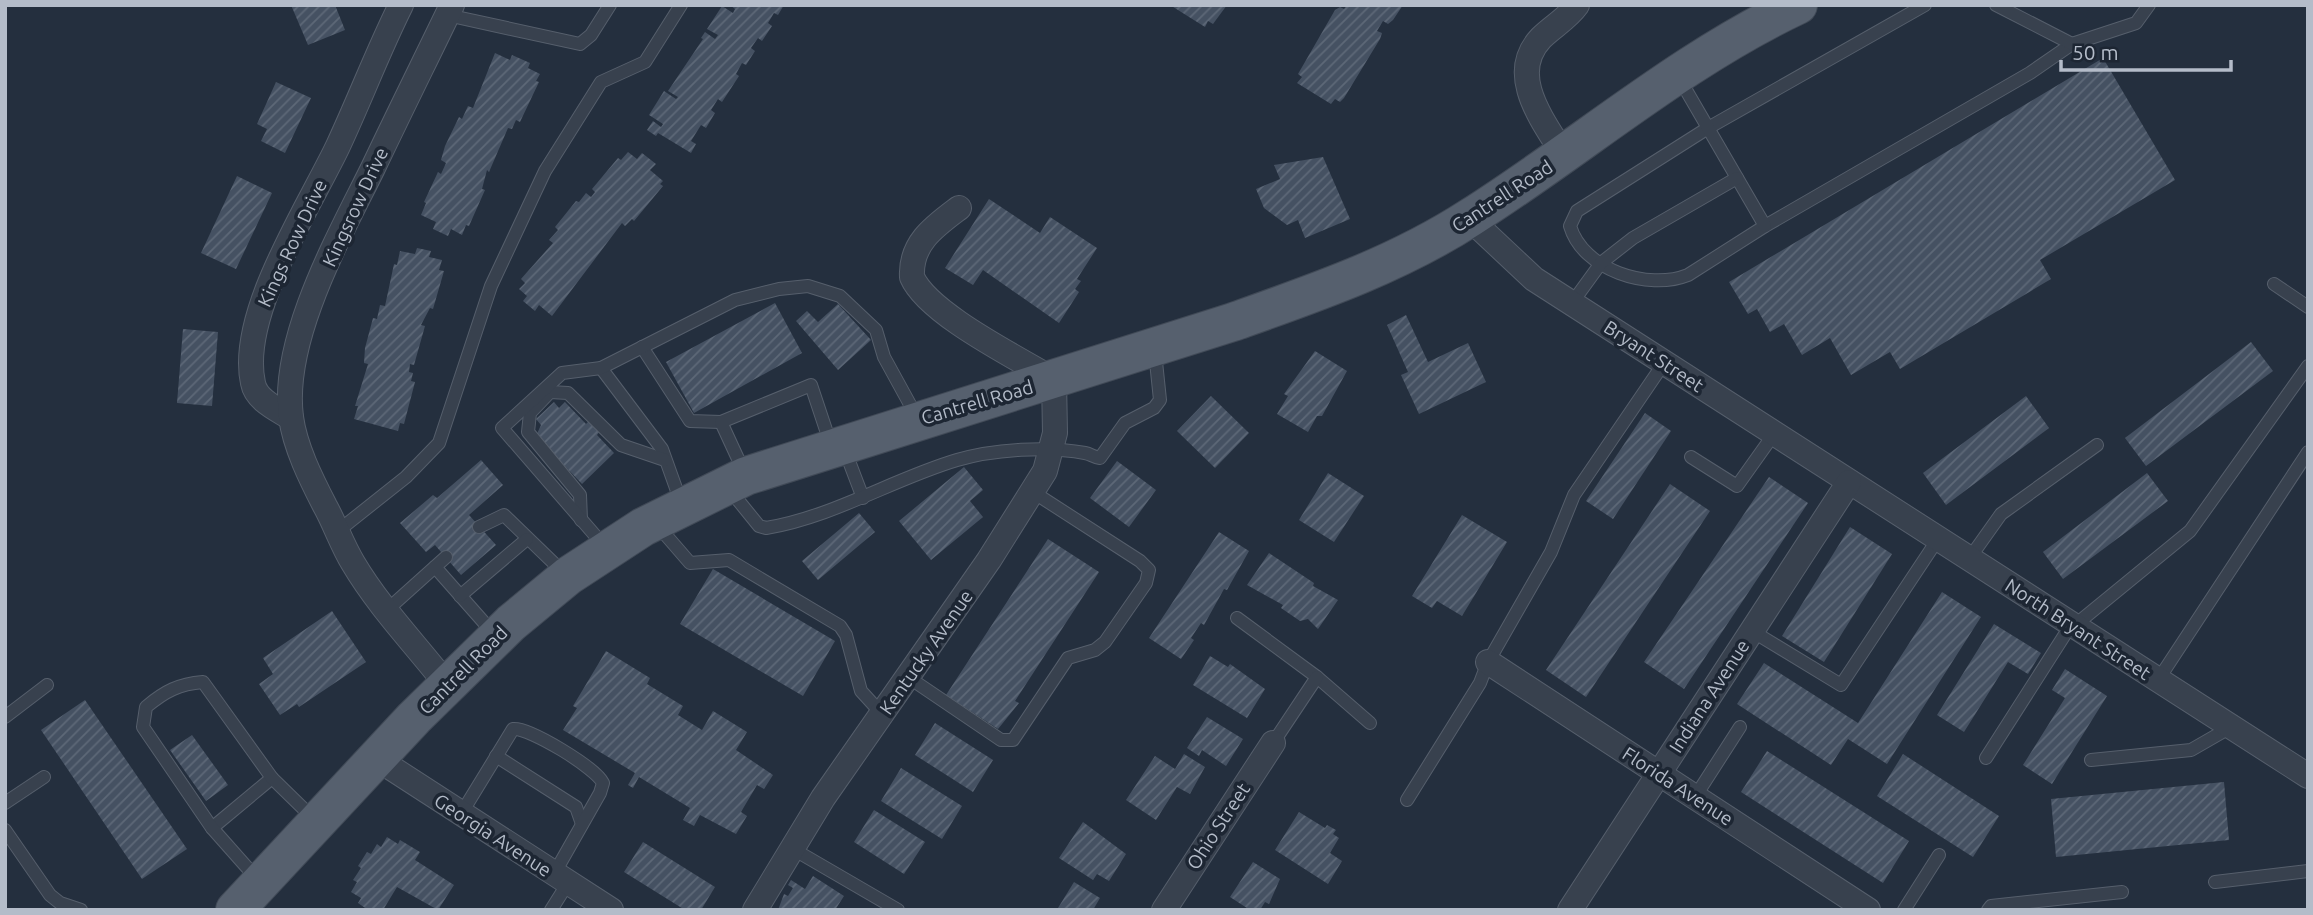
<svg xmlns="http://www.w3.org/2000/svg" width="2313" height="915" viewBox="0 0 2313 915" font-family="Ubuntu,sans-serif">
  <defs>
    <pattern id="building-hatch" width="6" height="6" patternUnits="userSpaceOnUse" patternTransform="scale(1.75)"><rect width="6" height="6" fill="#455162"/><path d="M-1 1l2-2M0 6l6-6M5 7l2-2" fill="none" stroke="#5d6877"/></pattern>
  </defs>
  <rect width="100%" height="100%" fill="#242f3e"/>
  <g fill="url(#building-hatch)">
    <path d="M291,5H335L345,30L308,45Z"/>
    <path d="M730,5H784L778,15L774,13L768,23L772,26L762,41L758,38L751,48L755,51L746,65L742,63L736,74L739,76L722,102L718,99L711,110L715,113L706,128L701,125L691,141L696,144L691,153L658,133L656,136L647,130L653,121L661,127L663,124L649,115L664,91L676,99L678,97L668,91L703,39L701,38L705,32L715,39L718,35L707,29L722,6L733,13L735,9Z"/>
    <path d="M1170,5H1227L1213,24L1208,21L1205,27Z"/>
    <path d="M1347,5H1403L1393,20L1388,24L1383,21L1377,31L1382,33L1380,39L1344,98L1340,102L1335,99L1331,104L1297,83L1302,77L1298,74L1335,10L1340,7L1344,9Z"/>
    <path d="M495,53L510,60L512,55L530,63L528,68L540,74L536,81L539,82L520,122L516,120L512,129L508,128L489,172L487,170L482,189L485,190L469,226L466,225L462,235L451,229L448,236L433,229L436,222L421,215L426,203L424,202L438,172L441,174L446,163L441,160L445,146L459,117L462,119L468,106L473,108Z"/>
    <path d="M2103,58L2175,180L2040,260L2051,279L1900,369L1890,352L1851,375L1830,338L1802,355L1784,324L1770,332L1757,309L1748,314L1729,282Z"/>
    <path d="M276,82L311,98L285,153L261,141L267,129L257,124Z"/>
    <path d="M628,152L637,159L642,153L656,164L650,170L663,181L660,184L663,186L634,221L632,219L625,226L622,223L552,316L539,305L535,311L523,301L527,296L519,289L525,283L521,279L553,243L549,240L558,230L555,227L576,201L579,202L586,193L591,197L595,192L592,189L618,158L621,160Z"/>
    <path d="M1323,157L1350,219L1305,238L1298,220L1287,225L1264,208L1256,189L1280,179L1274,165Z"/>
    <path d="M237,176L272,193L236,269L201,253Z"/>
    <path d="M989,199L1040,233L1050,217L1097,248L1077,279L1081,281L1075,289L1079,292L1059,323L983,270L973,285L945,268Z"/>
    <path d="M417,248L431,251L429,257L442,260L439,270L444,271L433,309L430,308L421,325L425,326L414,365L410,364L409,372L413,373L411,381L415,382L404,424L400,423L398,431L354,419L358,406H355L368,364L364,363L365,348L373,318L377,319L380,305L385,306L394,264L397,265L400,251L415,254Z"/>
    <path d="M775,303L802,353L694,413L666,362Z"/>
    <path d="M838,304L871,340L838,370L796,321L807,311L818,322Z"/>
    <path d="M1406,315L1428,362L1468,343L1486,382L1419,414L1401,375L1408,372L1387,325Z"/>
    <path d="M183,329L218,332L212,406L177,403Z"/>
    <path d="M2251,342L2273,371L2146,466L2125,438Z"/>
    <path d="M1315,351L1347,371L1322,416H1317L1308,432L1277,414L1288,396L1284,394Z"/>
    <path d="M1211,396L1249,433L1215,468L1177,431Z"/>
    <path d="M2026,396L2049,428L1946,505L1923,473Z"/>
    <path d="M554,402L559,408L565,402L586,424L590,420L600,431L597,435L614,453L582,484L536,436L541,425L536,419Z"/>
    <path d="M1645,413L1671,431L1613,519L1586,501Z"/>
    <path d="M481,460L503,485L469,515L496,545L461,575L435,545L426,552L400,523L433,495L437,498Z"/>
    <path d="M1117,461L1156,490L1129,527L1090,498Z"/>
    <path d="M964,467L983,490L970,501L983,517L931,560L899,521Z"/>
    <path d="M1328,473L1364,496L1334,542L1299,520Z"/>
    <path d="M2147,473L2168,501L2063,579L2043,552Z"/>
    <path d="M1769,477L1808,503L1684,689L1644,662Z"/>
    <path d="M1670,484L1710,511L1586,697L1546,670Z"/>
    <path d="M859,513L875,532L818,580L802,561Z"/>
    <path d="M1462,515L1507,542L1462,616L1437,601L1432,608L1412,596Z"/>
    <path d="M1850,527L1892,554L1824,662L1782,636Z"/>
    <path d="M1219,532L1249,551L1227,590L1224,589L1204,625L1201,623L1191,638L1194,640L1181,659L1149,638Z"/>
    <path d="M1048,539L1099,572L1015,701L1019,703L998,729L946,695Z"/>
    <path d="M1269,553L1314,583L1313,586L1338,600L1318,629L1308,619L1300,621L1281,608L1283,605L1247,585Z"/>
    <path d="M713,569L835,641L803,696L680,624Z"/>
    <path d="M1942,592L1981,617L1887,764L1848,739L1831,765L1737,704L1764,663L1858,723Z"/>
    <path d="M332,611L366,662L299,707L297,704L280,715L259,684L273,674L263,658Z"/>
    <path d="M1994,624L2041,653L2028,674L2008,662L1964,732L1937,715Z"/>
    <path d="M606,651L650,678L647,684L683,706L678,715L702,730L713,711L747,732L736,750L773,775L764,789L757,785L741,812L747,816L736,834L700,815L694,826L683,820L690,808L639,777L633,788L628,785L635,773L563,730L577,708L573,706Z"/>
    <path d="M1210,656L1228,667L1230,664L1265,689L1247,718L1193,685Z"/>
    <path d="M2065,669L2107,696L2052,784L2023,765L2065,698L2052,690Z"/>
    <path d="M85,700L187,849L142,879L41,730Z"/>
    <path d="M1207,717L1243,739L1226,766L1202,750L1199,756L1187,748Z"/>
    <path d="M935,723L993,760L973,792L915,755Z"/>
    <path d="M192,735L228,785L206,801L170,750Z"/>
    <path d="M1767,751L1909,841L1883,883L1741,792Z"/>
    <path d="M1184,754L1205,767L1190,794L1177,787L1156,820L1126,800L1155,756L1175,769Z"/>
    <path d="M1903,754L1999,816L1973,857L1877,796Z"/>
    <path d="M901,768L962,806L942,839L881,801Z"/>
    <path d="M2224,782L2229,840L2056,857L2051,799Z"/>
    <path d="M874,810L925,842L904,874L854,842Z"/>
    <path d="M1299,812L1325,828L1327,825L1336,830L1333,834L1339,838L1330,853L1342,861L1328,884L1275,850Z"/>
    <path d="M1083,822L1126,854L1109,881L1097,874L1093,880L1059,858Z"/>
    <path d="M387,837L398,844L400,840L420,852L415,860L454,885L438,910L397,887L383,910H368L358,903L361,898L351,892L357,882L353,880L361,868L358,866L367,852L371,854L377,844L381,847Z"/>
    <path d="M643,842L715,887L701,910H685L624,872Z"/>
    <path d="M1253,862L1280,879L1269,904L1265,902L1260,910H1250L1230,897Z"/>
    <path d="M813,876L844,896L835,910H778L784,894L788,896L793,888L788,885L791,880L805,889Z"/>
    <path d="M1074,882L1100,898L1093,910L1058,908Z"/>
  </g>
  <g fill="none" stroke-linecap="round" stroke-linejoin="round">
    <defs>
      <g id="lane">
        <path d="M1925,5L1708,128L1577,211L1570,226C1583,270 1648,291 1688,275L1765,226L2030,73L2072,44L2136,23L2149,5"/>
        <path d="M1996,5L2072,44"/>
        <path d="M447,15L580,44L591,35L610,5"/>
        <path d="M1679,78L1765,226"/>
        <path d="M2274,284L2308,307"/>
        <path d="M1572,303L1601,263L1633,238L1737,178"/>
        <path d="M642,347L690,421L721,422"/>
        <path d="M601,368L662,449L682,505"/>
        <path d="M844,448L863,498"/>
        <path d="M1691,457L1737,486L1774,434"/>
        <path d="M745,474L721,422L811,385L831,445"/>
        <path d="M729,489L759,526L766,528C833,517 893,479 957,460C994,449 1048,446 1085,453C1091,454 1093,457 1100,458L1125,423L1154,408L1160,400L1155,352"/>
        <path d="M581,520L580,495L528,432L530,413L550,392L568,393L621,445L665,460"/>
        <path d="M658,526L690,563L729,560L840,626L846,635L861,691L882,714"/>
        <path d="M479,527L504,515L565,574"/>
        <path d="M338,531L406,477L439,443L491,286L545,171L601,82L645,62L681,5"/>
        <path d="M606,548L502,428L562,373L601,368L735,300L779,289L808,286L840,296L876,330L884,357L918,419"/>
        <path d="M1969,559L2001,514L2097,445"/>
        <path d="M435,567L495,635"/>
        <path d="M460,596L527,539"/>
        <path d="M387,610L446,557"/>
        <path d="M1237,618L1317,677L1370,723"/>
        <path d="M2074,626L2190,531L2308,366"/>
        <path d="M1752,631L1841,685L1938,539"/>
        <path d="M908,677L1001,740H1013L1068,658L1095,650L1105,642L1146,583L1149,570L1140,561L1033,492"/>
        <path d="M2158,680L2308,452"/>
        <path d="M5,717L47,685"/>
        <path d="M1273,743L1317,677"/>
        <path d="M496,756L576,807L582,824"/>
        <path d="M1986,758L2071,625"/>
        <path d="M2091,760L2191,750L2231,727"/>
        <path d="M1695,797L1740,727"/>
        <path d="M1407,800L1480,683L1488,662L1551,552L1574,495L1664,363"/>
        <path d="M5,803L44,777"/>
        <path d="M461,814L513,729C529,727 596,768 603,783L600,793L554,874"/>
        <path d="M212,828L272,778"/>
        <path d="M5,830L50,895L60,903L81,910"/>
        <path d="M793,849L898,910"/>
        <path d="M259,881L212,828L143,727L146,707C165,691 179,684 203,682L272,778L314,819"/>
        <path d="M2215,882L2308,871"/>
        <path d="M551,910L568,883"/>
        <path d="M1904,910L1939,855"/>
        <path d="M1988,910L1991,906L2122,892"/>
      </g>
      <g id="street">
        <path d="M1564,155C1544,122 1506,75 1541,38C1553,26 1567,19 1577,5"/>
        <path d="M1469,218L1534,279L2308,776"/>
        <path d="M291,418C277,409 256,400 253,383C238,315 309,207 338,146C360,99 378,51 401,5"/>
        <path d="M1488,662L1868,910"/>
        <path d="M447,685C416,645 379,607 353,563C342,545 335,524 325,506C311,479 295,447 291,417C281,339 339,237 373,168C399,113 426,59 452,5"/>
        <path d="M376,758L611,910"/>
        <path d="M755,910L823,798L989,560L1045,471L1055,433L1054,380C1018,358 928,314 912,277C910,243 935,226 959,208"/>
        <path d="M1164,910L1273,743"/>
        <path d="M1570,910L1849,482"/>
      </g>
      <path id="primary" d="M235,910L414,718L511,623L568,576L643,527L746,476L1233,322C1315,293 1397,265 1471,217C1580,148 1681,60 1798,5"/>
    </defs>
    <use href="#lane" stroke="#565f6c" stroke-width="14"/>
    <use href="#street" stroke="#565f6c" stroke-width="26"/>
    <use href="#primary" stroke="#414a57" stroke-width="40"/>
    <use href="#lane" stroke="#38414e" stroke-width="12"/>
    <use href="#street" stroke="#38414e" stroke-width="24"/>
    <use href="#primary" stroke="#56606e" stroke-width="38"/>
  </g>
  <g text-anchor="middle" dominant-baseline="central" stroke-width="7" stroke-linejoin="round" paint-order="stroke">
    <g font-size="19" fill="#b4bcc9" stroke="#1d2633">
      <text transform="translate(1502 196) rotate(-33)">Cantrell Road</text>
      <text transform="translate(355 207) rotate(-65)">Kingsrow Drive</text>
      <text transform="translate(292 243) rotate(-65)">Kings Row Drive</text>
      <text transform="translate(1654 356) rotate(33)">Bryant Street</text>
      <text transform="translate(977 402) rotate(-16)">Cantrell Road</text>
      <text transform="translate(2078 629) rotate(33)">North Bryant Street</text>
      <text transform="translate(926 652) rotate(-55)">Kentucky Avenue</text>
      <text transform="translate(463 670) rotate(-45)">Cantrell Road</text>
      <text transform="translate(1709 696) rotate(-57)">Indiana Avenue</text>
      <text transform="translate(1678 786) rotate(33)">Florida Avenue</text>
      <text transform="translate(1218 826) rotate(-57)">Ohio Street</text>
      <text transform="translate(493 835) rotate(33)">Georgia Avenue</text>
    </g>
  </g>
  <rect width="2313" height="915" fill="none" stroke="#b4bcc9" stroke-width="14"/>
  <path d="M2061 60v10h170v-10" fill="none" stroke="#b4bcc9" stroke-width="3.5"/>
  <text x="2072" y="60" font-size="21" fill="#b4bcc9" stroke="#1d2633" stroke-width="5" paint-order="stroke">50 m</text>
</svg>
